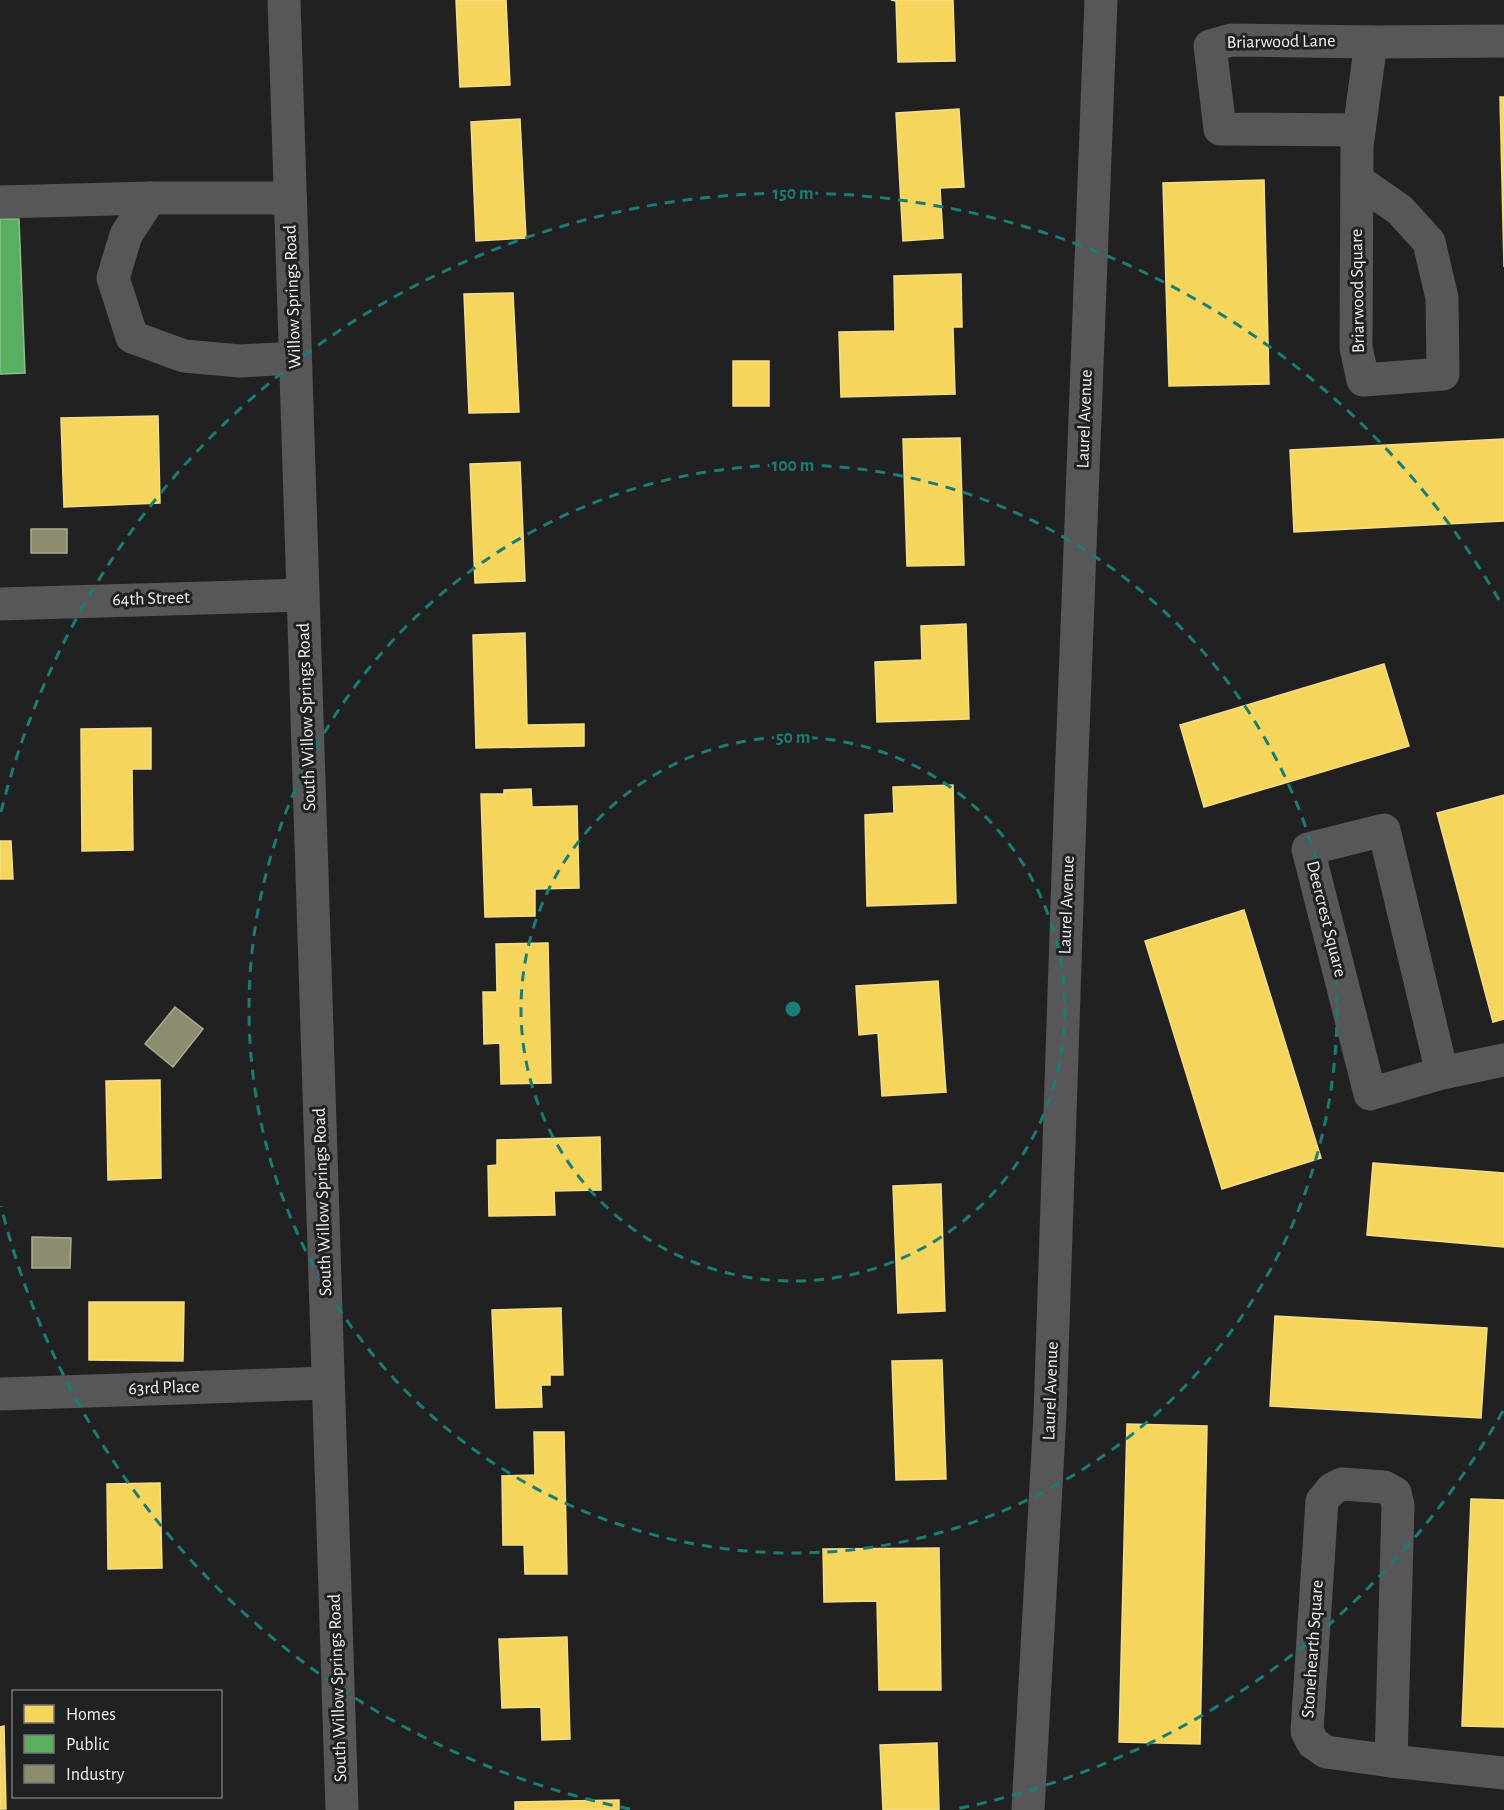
<svg xmlns="http://www.w3.org/2000/svg" width="1504" height="1810" viewBox="0 0 1504 1810" font-family="'Alegreya Sans',sans-serif">
  <rect width="100%" height="100%" fill="#212122"/>
  <g fill="#f6d55c" stroke="#f4dd89" stroke-width="1.5">
    <path d="M456,0H506L510,85L460,87Z"/>
    <path d="M891,0H953L955,61L898,62L896,1Z"/>
    <path d="M1500,97H1504V267Z"/>
    <path d="M959,109L964,187L940,188L943,238L903,241L896,113Z"/>
    <path d="M520,119L526,238L476,241L471,122Z"/>
    <path d="M1264,180L1269,384L1169,386L1163,183Z"/>
    <path d="M961,274L962,327H953L955,394L841,397L839,332L895,331L894,276Z"/>
    <path d="M513,293L519,412L469,413L464,294Z"/>
    <rect x="733" y="361" width="36" height="45"/>
    <path d="M158,416L160,503L64,507L61,418Z"/>
    <path d="M960,438L964,565L907,566L903,439Z"/>
    <path d="M1504,439V521L1294,532L1290,450Z"/>
    <path d="M520,462L525,581L475,583L470,464Z"/>
    <path d="M966,624L969,719L877,722L875,662L922,660L921,626Z"/>
    <path d="M525,633L527,725L584,724V746L476,748L473,635Z"/>
    <path d="M1384,664L1409,746L1204,807L1180,725Z"/>
    <path d="M151,728V769H132L133,850L82,851L81,729Z"/>
    <path d="M953,785L956,903L867,906L865,815L894,813L893,787Z"/>
    <path d="M531,789L532,807L577,806L579,888L535,889V916L485,917L481,794H504V790Z"/>
    <path d="M1504,795V1019L1493,1022L1437,813Z"/>
    <path d="M0,841H11L13,879H0Z"/>
    <path d="M1244,910L1321,1158L1222,1189L1145,941Z"/>
    <path d="M548,943L551,1083L501,1084L500,1043L484,1044L483,992H497L496,944Z"/>
    <path d="M938,981L946,1092L882,1096L878,1033L859,1035L856,986Z"/>
    <path d="M160,1080L161,1178L108,1180L106,1081Z"/>
    <path d="M600,1137L601,1190L554,1191L555,1215L489,1216L488,1166L497,1165V1140Z"/>
    <path d="M1373,1163L1504,1173V1247L1367,1235Z"/>
    <path d="M941,1184L945,1311L898,1313L893,1186Z"/>
    <path d="M89,1302H184L183,1361L89,1360Z"/>
    <path d="M561,1308L563,1375H550V1385H541L542,1407L496,1408L492,1310Z"/>
    <path d="M1275,1316L1487,1328L1481,1418L1270,1406Z"/>
    <path d="M942,1360L946,1479L896,1480L892,1361Z"/>
    <path d="M1127,1424L1207,1426L1200,1744L1119,1742Z"/>
    <path d="M534,1432H564L567,1574H525L524,1545H503L502,1476L535,1475Z"/>
    <path d="M160,1483L162,1568L108,1569L107,1484Z"/>
    <path d="M1471,1499L1504,1500V1727L1462,1726Z"/>
    <path d="M939,1548L941,1690H879L877,1601L824,1602L823,1549Z"/>
    <path d="M567,1637L570,1739L542,1740L541,1707L502,1708L499,1639Z"/>
    <path d="M4,1726L6,1809H0V1727Z"/>
    <path d="M937,1743L939,1810H883L880,1745Z"/>
    <path d="M619,1800V1810H515V1802Z"/>
  </g>
  <path fill="#5aae61" stroke="#87c28d" stroke-width="1.5" d="M0,219H19L25,373L0,374Z"/>
  <g fill="#8c8c6e" stroke="#aaaa96" stroke-width="1.5">
    <rect x="31" y="529" width="36" height="24"/>
    <path d="M175,1007L203,1029L173,1067L145,1044Z"/>
    <path d="M32,1237L71,1238L70,1268H32Z"/>
  </g>
  <g fill="none" stroke-linecap="round" stroke-linejoin="round">
    <g stroke="#575758" stroke-width="33">
      <path d="M284,0L342,1810"/>
      <path d="M1359,130L1220,129L1210,46L1231,40L1371,42L1504,41"/>
      <path d="M1357,180L1400,210L1429,242L1442,298L1443,374L1363,380L1356,347L1357,146L1371,42"/>
      <path d="M150,198L126,235L113,278L132,337L184,356L240,361L295,358"/>
      <path d="M0,202L150,198H290"/>
      <path d="M0,604L303,595"/>
      <path d="M1442,1073L1384,830L1308,849L1370,1094L1442,1073L1504,1060"/>
      <path d="M0,1394L328,1383"/>
      <path d="M1342,1484L1384,1487L1395,1493L1398,1505L1391,1761L1326,1752L1313,1743L1307,1731L1322,1501L1332,1489Z"/>
      <path d="M1391,1761L1504,1773"/>
      <path d="M1028,1810L1050,1414L1071,784L1101,0"/>
    </g>
  </g>
  <g fill="none" stroke="#1a7c75" stroke-width="3" stroke-dasharray="10 8">
    <circle cx="793" cy="1009" r="272"/>
    <circle cx="793" cy="1009" r="544"/>
    <path d="M1503 1411A816 816 0 0 1 956 1809M630 1809A816 816 0 0 1 1 1206M1 812A816 816 0 0 1 1503 607"/>
  </g>
  <g text-anchor="middle" dominant-baseline="central" stroke-width="6" stroke-linejoin="round" paint-order="stroke">
    <g font-size="18" fill="#f1f1f3" stroke="#202123">
      <text transform="translate(1281 42) rotate(-1)">Briarwood Lane</text>
      <text transform="translate(1358 291) rotate(-91)">Briarwood Square</text>
      <text transform="translate(293 297) rotate(-92)">Willow Springs Road</text>
      <text transform="translate(1085 419) rotate(-88)">Laurel Avenue</text>
      <text transform="translate(151 599) rotate(-2)">64th Street</text>
      <text transform="translate(307 717) rotate(-92)">South Willow Springs Road</text>
      <text transform="translate(1067 905) rotate(-88)">Laurel Avenue</text>
      <text transform="translate(1326 919) rotate(76)">Deercrest Square</text>
      <text transform="translate(323 1202) rotate(-92)">South Willow Springs Road</text>
      <text transform="translate(164 1388) rotate(-2)">63rd Place</text>
      <text transform="translate(1051 1391) rotate(-88)">Laurel Avenue</text>
      <text transform="translate(1313 1649) rotate(-86)">Stonehearth Square</text>
      <text transform="translate(338 1688) rotate(-92)">South Willow Springs Road</text>
    </g>
  </g>
  <circle cx="793" cy="1009" r="9" fill="#1a7c75" stroke="#202123" stroke-width="3"/>
  <g font-size="18" text-anchor="middle" font-weight="bold" fill="#1a7c75" stroke="#202123" stroke-width="6" stroke-linejoin="round" paint-order="stroke">
    <text x="793" y="199">150 m</text>
    <text x="793" y="471">100 m</text>
    <text x="793" y="743">50 m</text>
  </g>
  <rect x="12" y="1690" width="210" height="108" fill="#202123" stroke="#747476" stroke-width="1.5"/>
  <rect x="24" y="1705" width="30" height="18" fill="#f6d55c" stroke="#747476" stroke-width="1.5"/>
  <text x="66" y="1720" font-size="18" fill="#f1f1f3">Homes</text>
  <rect x="24" y="1735" width="30" height="18" fill="#5aae61" stroke="#747476" stroke-width="1.5"/>
  <text x="66" y="1750" font-size="18" fill="#f1f1f3">Public</text>
  <rect x="24" y="1765" width="30" height="18" fill="#8c8c6e" stroke="#747476" stroke-width="1.5"/>
  <text x="66" y="1780" font-size="18" fill="#f1f1f3">Industry</text>
</svg>
